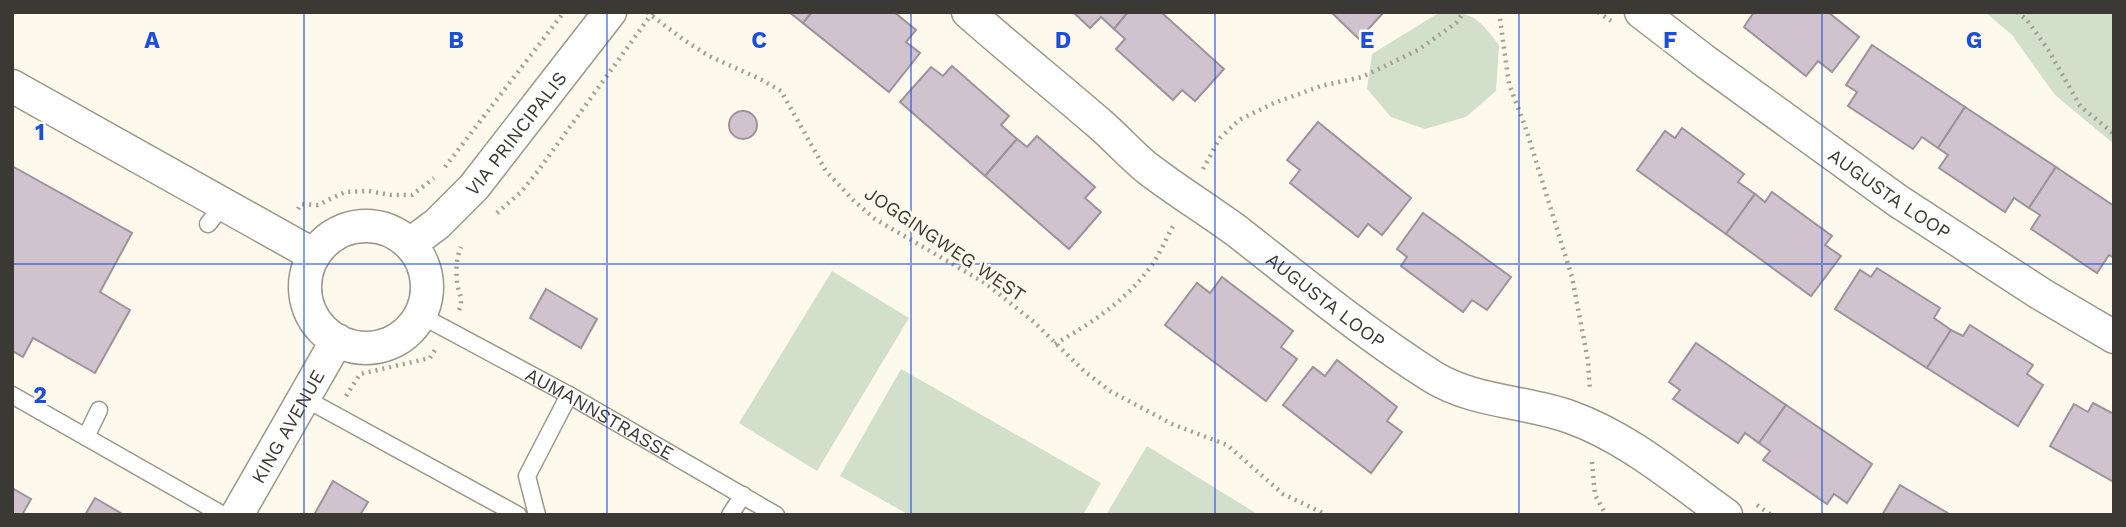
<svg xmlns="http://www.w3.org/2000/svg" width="2126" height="527" viewBox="0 0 2126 527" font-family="'Work Sans',sans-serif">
  <rect width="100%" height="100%" fill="#fef9ed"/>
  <g fill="#d2dfca">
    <path d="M1440,12C1474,12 1479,19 1499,45L1496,91L1466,117L1425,129L1391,117L1367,89L1372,54Z"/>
    <path d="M1985,12H2114V144L2055,95L2012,35Z"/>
    <path d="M832,271L909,318L817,471L739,423Z"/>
    <path d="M901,369L1101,483L1083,515H909L840,476Z"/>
    <path d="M1147,446L1259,515H1106Z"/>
  </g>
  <g fill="#d1c3cd" stroke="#9f929b" stroke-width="2">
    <path d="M789,12H812L803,23Z"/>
    <path d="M812,12H894L916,30L906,42L920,53L889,92L803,23Z"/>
    <path d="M1073,12H1128L1114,29L1101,17L1090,28Z"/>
    <path d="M1128,12H1161L1224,69L1195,101L1182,90L1173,100L1116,49L1125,39L1114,29Z"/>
    <path d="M1331,12H1384L1359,39Z"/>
    <path d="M1754,12H1828L1859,37L1832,72L1818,61L1806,76L1744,27Z"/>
    <path d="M1872,45L1965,107L1938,148L1922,137L1913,149L1848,106L1857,92L1846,85Z"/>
    <path d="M952,66L1009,116L1001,125L1017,139L985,176L900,102L931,67L943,76Z"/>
    <path d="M1965,107L2056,167L2029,208L2014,198L2005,212L1939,168L1948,155L1938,148Z"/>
    <circle cx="743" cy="125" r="14"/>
    <path d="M1318,122L1411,198L1382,235L1368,224L1358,237L1290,183L1300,170L1287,160Z"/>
    <path d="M1682,128L1744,174L1738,182L1755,194L1726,234L1637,170L1665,131L1675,138Z"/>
    <path d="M1037,136L1095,187L1085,198L1101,212L1069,249L985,176L1017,139L1027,147Z"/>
    <path d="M12,166L132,233L100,292L130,310L95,373L33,338L23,357L12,351Z"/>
    <path d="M2056,167L2114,206V258L2109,255L2097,273L2031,229L2040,215L2029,208Z"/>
    <path d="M1772,192L1832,236L1825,245L1841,256L1811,296L1726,234L1755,194L1765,202Z"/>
    <path d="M1423,213L1511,277L1487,310L1472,300L1463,312L1401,266L1407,257L1397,249Z"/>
    <path d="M1877,268L1940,308L1934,318L1951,330L1927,368L1835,309L1860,270L1871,277Z"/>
    <path d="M1222,277L1293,331L1281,347L1297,359L1266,401L1165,325L1197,283L1210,293Z"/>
    <path d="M546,289L597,319L581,348L530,318Z"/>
    <path d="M1970,325L2033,365L2027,374L2043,385L2018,426L1927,368L1951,330L1963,336Z"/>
    <path d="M1696,343L1786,405L1759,443L1745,433L1738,443L1673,399L1680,390L1669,382Z"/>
    <path d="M1337,360L1397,407L1387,421L1402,432L1371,473L1283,405L1313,367L1325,376Z"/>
    <path d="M2093,403L2114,414V482L2050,446L2074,404L2088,412Z"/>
    <path d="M1786,405L1872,464L1847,503L1834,494L1827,504L1763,460L1770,451L1759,443Z"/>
    <path d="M333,481L368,502L360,515H314Z"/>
    <path d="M1900,485L1951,515H1882Z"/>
    <path d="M12,488L31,499L22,515H12Z"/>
    <path d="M95,498L124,515H85Z"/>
  </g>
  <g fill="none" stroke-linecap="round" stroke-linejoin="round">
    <defs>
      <g id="lane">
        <path d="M208,224L223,205"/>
        <path id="s1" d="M420,315L569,395L776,515"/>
        <path d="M12,395L223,515"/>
        <path d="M304,398L518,515"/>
        <path d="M86,437L99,410"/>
        <path d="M537,515L527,476L569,395"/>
        <path d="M730,515L743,495"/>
      </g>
      <g id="street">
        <path id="s2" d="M968,12C1011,50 1057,87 1101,125C1117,139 1131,155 1147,168C1177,191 1208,210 1238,232C1302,282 1365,334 1433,377C1474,402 1525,401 1570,417C1627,437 1677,480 1726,515"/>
        <path id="s3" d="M1641,12L1706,62L1898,201L2041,294L2114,337"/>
        <path d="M12,86L314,255"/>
        <circle cx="366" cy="287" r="61"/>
        <path id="s4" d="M410,244L437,224L474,187L610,12"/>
        <path id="s5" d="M237,515L337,340"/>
      </g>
    </defs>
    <use href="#lane" stroke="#9d9789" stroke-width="19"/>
    <use href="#street" stroke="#9d9789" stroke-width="35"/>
    <g stroke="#a39f96" stroke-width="4.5" stroke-dasharray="2 5" stroke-linecap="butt">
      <path d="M647,12L684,40L709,56L762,80L781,91L826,171L853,200L875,219L985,283L1034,322L1084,371L1110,391L1172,424L1227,445L1283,494L1327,515"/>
      <path d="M1499,12L1509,84L1525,126L1572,277L1588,361L1590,391"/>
      <path d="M1598,12L1611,21"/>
      <path d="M2017,12L2027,20L2049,51L2080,106L2114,134"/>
      <path d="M445,167L564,12"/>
      <path d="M1203,169L1220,138L1239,120L1274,103L1321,86L1362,77L1418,50L1456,23L1464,12"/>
      <path d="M298,209L301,204L318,205L345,192L369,191L390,195H412L434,178"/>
      <path d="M497,213L521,192L538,171L653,12"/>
      <path d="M459,310C464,300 458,292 457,282C456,270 456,258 461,247"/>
      <path d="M1055,344C1093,322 1126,301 1152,265C1160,253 1166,239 1173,226"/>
      <path d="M346,396L360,374L430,358L435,350"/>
      <path d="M1592,462L1595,495L1606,515"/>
      <path d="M1757,505L1771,515"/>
    </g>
    <use href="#lane" stroke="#fff" stroke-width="16"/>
    <use href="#street" stroke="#fff" stroke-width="32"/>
  </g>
  <path fill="none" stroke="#1d4ed8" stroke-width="2" stroke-opacity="0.55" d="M304,12V515M607,12V515M911,12V515M1215,12V515M1519,12V515M1822,12V515M12,264H2114"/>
  <g text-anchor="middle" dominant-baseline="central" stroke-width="5" stroke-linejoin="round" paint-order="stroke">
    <g font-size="19" fill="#3b3933" stroke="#fef9ed">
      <text stroke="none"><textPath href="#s4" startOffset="154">VIA PRINCIPALIS</textPath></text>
      <text stroke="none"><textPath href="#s3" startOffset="308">AUGUSTA LOOP</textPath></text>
      <text transform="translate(945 244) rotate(34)">JOGGINGWEG WEST</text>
      <text stroke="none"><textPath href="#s2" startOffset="460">AUGUSTA LOOP</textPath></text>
      <text stroke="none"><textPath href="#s1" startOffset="205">AUMANNSTRASSE</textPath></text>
      <text stroke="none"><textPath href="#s5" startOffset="102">KING AVENUE</textPath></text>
    </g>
  </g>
  <g font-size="23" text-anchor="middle" font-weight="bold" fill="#1d4ed8" stroke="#fef9ed" stroke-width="5" stroke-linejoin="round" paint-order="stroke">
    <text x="152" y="48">A</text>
    <text x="456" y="48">B</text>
    <text x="759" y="48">C</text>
    <text x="1063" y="48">D</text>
    <text x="1367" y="48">E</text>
    <text x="1670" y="48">F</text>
    <text x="1974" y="48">G</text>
    <text x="40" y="140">1</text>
    <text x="40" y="403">2</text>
  </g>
  <rect width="2126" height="527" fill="none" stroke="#3b3933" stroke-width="28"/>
</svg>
